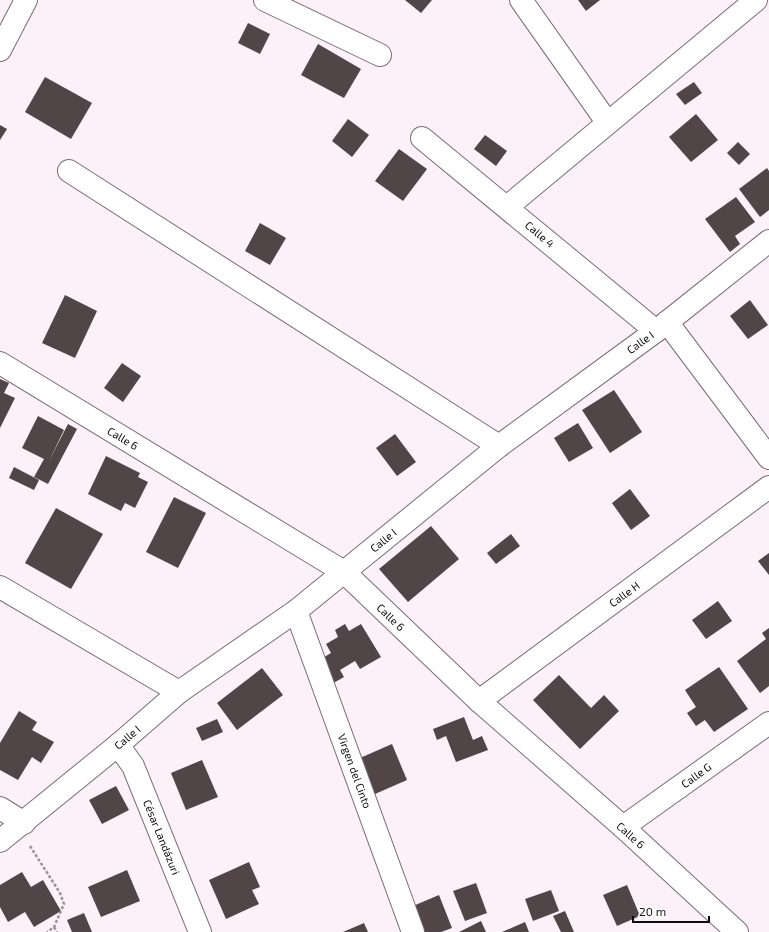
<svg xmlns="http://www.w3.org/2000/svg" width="769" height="932" viewBox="0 0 769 932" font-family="'Exo 2',sans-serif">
  <rect width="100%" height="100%" fill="#fdf1f9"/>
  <g fill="#514548">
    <path d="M405,0H432L421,13Z"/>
    <path d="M578,0H600L586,11Z"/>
    <path d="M248,23L270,34L260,54L238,43Z"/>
    <path d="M318,44L361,69L344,98L301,75Z"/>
    <path d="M45,77L92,103L71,139L25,112Z"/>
    <path d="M694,82L702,93L685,105L676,94Z"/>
    <path d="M696,114L718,140L691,162L669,137Z"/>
    <path d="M348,119L369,135L352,157L332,141Z"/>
    <path d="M0,125L7,129L0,140Z"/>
    <path d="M485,135L507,151L496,166L474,149Z"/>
    <path d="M738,142L750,154L739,165L727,153Z"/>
    <path d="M399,149L427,169L403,201L375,181Z"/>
    <path d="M767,168L769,171V210L760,217L739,189Z"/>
    <path d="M736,197L755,222L735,236L740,244L730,252L705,219Z"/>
    <path d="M260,223L286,238L270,265L245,251Z"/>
    <path d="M65,295L97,311L75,358L42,343Z"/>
    <path d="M750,300L768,325L748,339L730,316Z"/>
    <path d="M122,363L141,376L123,402L104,388Z"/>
    <path d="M0,379L9,383L4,393L15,398L0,428Z"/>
    <path d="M614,390L642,432L610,453L582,410Z"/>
    <path d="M38,416L64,430L49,461L68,424L77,429L48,484L34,477L44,459L22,448Z"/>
    <path d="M578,423L593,448L569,462L554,438Z"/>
    <path d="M395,434L416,462L397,476L376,448Z"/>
    <path d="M106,456L140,473L138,477L148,482L135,508L125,503L121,511L88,494Z"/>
    <path d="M14,467L39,480L34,490L9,478Z"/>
    <path d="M630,489L650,516L631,530L612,503Z"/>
    <path d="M174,497L206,513L178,568L146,552Z"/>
    <path d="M56,508L103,534L71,589L25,563Z"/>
    <path d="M431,526L459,559L408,602L379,569Z"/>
    <path d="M511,534L520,546L496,564L487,553Z"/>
    <path d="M769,553V575L758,561Z"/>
    <path d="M718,601L732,621L706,639L692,620Z"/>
    <path d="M345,624L349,631L361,624L381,657L360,669L355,661L340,670L344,677L330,685L316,662L331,653L326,644L338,637L335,630Z"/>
    <path d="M769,628V686L760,693L737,661L766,639L762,633Z"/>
    <path d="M719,667L748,709L714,732L705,720L696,726L687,713L696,707L685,690Z"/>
    <path d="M262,668L283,695L237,730L217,703Z"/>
    <path d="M559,675L591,708L604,695L619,711L580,749L533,700Z"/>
    <path d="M19,711L37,722L32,730L54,742L41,763L32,757L18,780L0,770V743Z"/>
    <path d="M464,717L473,740L482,736L488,750L456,762L446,736L437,740L433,729Z"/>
    <path d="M217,719L223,732L202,741L196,728Z"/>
    <path d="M392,744L407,780L375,794L360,758Z"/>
    <path d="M202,760L218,797L186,810L171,773Z"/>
    <path d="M116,786L129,810L102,824L89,800Z"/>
    <path d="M249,862L260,887L252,890L259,904L226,919L209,880Z"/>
    <path d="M127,870L140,901L101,917L88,887Z"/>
    <path d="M22,872L31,887L43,880L61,911L34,927L25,912L8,922L0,907V885Z"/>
    <path d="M476,883L487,913L465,921L453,891Z"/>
    <path d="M627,885L640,916L617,926L603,895Z"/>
    <path d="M551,890L559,911L533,921L525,899Z"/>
    <path d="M439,895L452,928L441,932H423L413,906Z"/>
    <path d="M565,911L574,932H561L553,916Z"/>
    <path d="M84,913L92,932H72L67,920Z"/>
    <path d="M481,921L486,932H459Z"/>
    <path d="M525,922L529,932H502Z"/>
    <path d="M364,923L368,932H343Z"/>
  </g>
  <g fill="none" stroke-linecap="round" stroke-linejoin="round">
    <defs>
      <g id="minor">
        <path d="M265,0L380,55"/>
        <path d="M521,0L607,122"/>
        <path d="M0,50L26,0"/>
        <path d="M422,138L656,331"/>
        <path d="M69,171L499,446"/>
        <path d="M507,207L756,0"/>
        <path d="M667,322L769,458"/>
        <path d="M0,363L344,572L479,701L623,827L737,932"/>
        <path d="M0,587L179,692"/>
        <path d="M296,611L413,932"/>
        <path d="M479,701L769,487"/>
        <path d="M118,745L133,766L200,932"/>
        <path d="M0,808L24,823"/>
        <path d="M623,827L769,723"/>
        <path d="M0,841L118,745L179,692L296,611L499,446L656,331L769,241"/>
      </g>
    </defs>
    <use href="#minor" stroke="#796e76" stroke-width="24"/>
    <g stroke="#9c9399" stroke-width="2.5" stroke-dasharray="3 2" stroke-linecap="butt">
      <path d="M30,846L60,893L64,904L54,927L47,932"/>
      <path d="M54,927L57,932"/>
    </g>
    <use href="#minor" stroke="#fff" stroke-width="22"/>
  </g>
  <g text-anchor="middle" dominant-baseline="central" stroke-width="4" stroke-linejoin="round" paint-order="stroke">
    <g font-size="11" fill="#0f0b0e" stroke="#fff">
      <text transform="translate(540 234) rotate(40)">Calle 4</text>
      <text transform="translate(640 342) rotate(-36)">Calle I</text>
      <text transform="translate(123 438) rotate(31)">Calle 6</text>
      <text transform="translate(383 540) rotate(-39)">Calle I</text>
      <text transform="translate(624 594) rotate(-36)">Calle H</text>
      <text transform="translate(391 617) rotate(44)">Calle 6</text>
      <text transform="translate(127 737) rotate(-41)">Calle I</text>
      <text transform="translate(355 771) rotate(70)">Virgen del Cinto</text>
      <text transform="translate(696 775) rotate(-36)">Calle G</text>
      <text transform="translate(631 835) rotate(42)">Calle 6</text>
      <text transform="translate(162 837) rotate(68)">César Landázuri</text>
    </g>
  </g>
  <path d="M633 916v6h76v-6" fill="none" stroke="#0f0b0e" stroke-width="2"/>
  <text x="639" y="916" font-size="12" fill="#0f0b0e" stroke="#ffffff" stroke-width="3" paint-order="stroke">20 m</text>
</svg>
